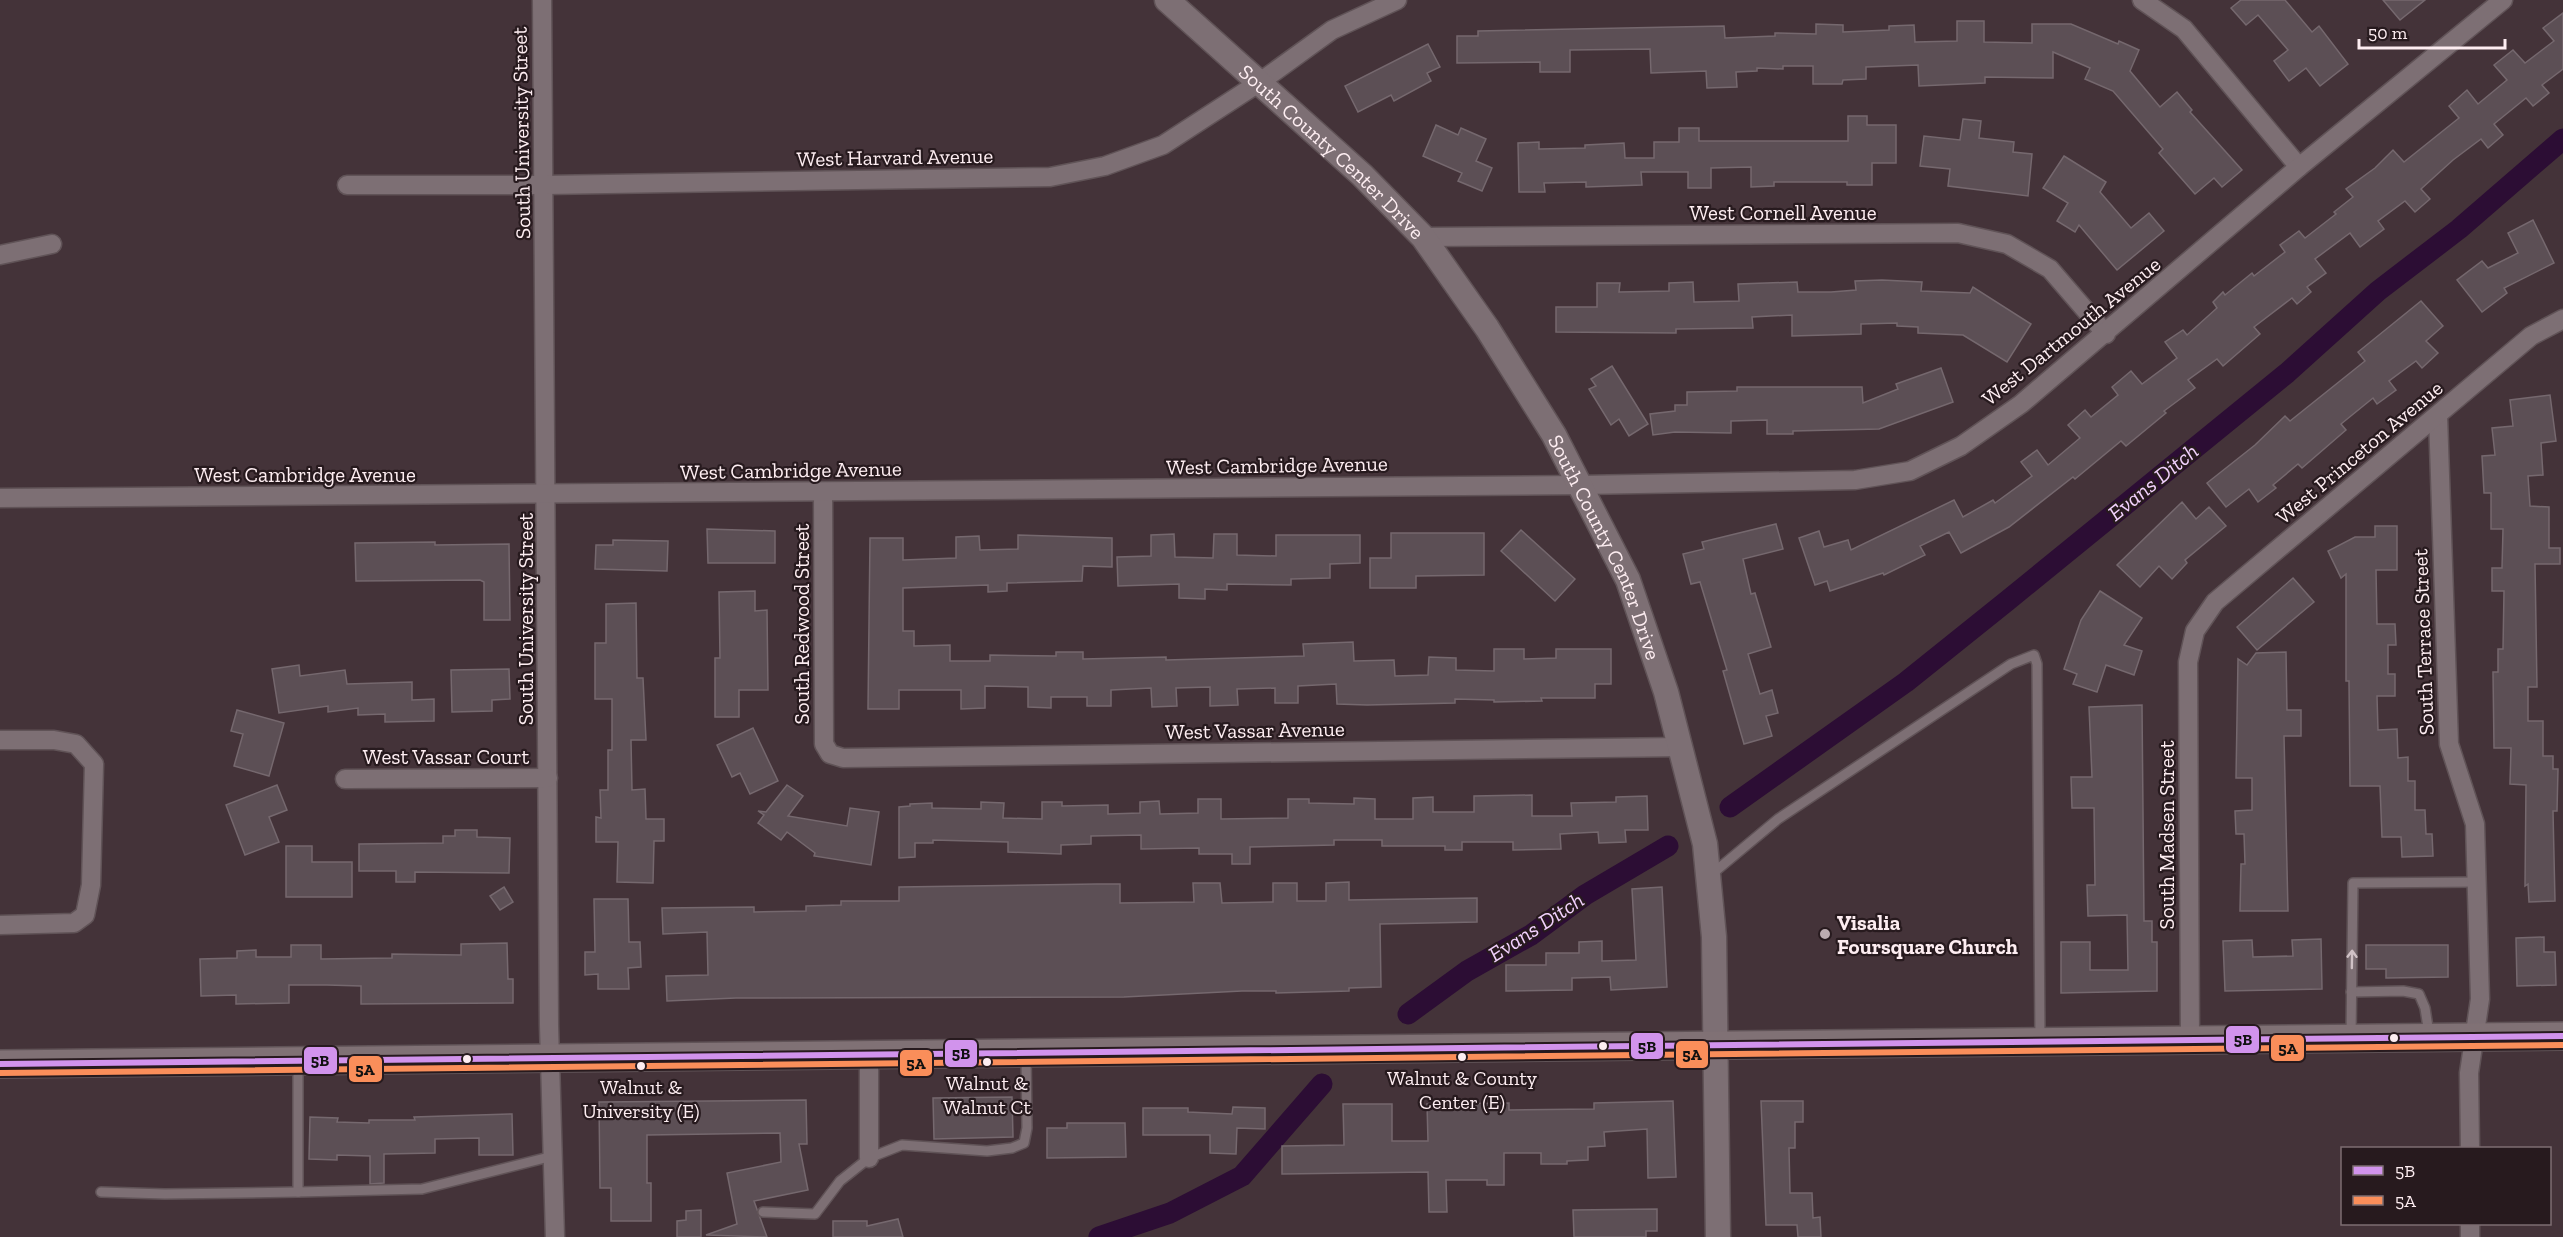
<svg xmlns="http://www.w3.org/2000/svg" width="2563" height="1237" viewBox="0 0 2563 1237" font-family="'Zilla Slab',serif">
  <rect width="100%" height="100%" fill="#443339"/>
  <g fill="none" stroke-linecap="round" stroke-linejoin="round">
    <g stroke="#2c0d34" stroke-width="21">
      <path d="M1730,807L1906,682L2007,601L2287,373L2378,291L2459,229L2563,139"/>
      <path d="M1408,1014L1467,971L1531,935L1585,895L1668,846"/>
      <path d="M1099,1237L1170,1213L1242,1176L1322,1084"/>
    </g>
  </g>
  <g fill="#5c4f55" stroke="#75686e" stroke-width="1.5">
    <path d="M2241,0H2285L2312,32L2319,26L2348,64L2320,86L2306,68L2289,81L2274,61L2288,50L2258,15L2246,25L2231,8Z"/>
    <path d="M2383,0H2425L2400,20Z"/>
    <path d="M2563,13V69L2542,85L2549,93L2533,106L2526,98L2494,124L2503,135L2488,148L2481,139L2453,160L2421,189L2430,199L2415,212L2405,201L2378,221L2384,229L2360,247L2350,233L2315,259L2326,273L2307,287L2311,292L2297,304L2292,298L2254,327L2260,334L2223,366L2217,359L2188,380L2195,388L2164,411L2166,413L2126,446L2121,441L2075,479L2073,477L2009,527L1961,553L1949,532L1920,546L1925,555L1884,575L1883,573L1830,591L1827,581L1815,585L1799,538L1819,531L1824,547L1848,540L1851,550L1954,500L1963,517L1993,500L1995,503L2032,476L2021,462L2037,450L2048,465L2080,438L2068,425L2085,410L2091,417L2118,395L2112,387L2131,371L2142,384L2177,358L2165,342L2183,330L2187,335L2217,308L2213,302L2223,292L2225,295L2252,273L2254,276L2285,252L2280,245L2299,231L2305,238L2336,214L2334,212L2353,197L2346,189L2375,168L2393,150L2404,162L2459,118L2449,106L2467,90L2478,104L2507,80L2494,65L2513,50L2525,63L2554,41L2543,28Z"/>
    <path d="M1957,21H1984V42L2032,43V24H2071L2118,44L2119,41L2139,50L2130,71L2160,107L2177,92L2192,110L2190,112L2242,170L2222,187L2214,178L2195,194L2159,153L2163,149L2113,91L2085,79L2090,68L2053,52V78L1985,77V83L1919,86L1918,65L1866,67V79L1843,80L1842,84H1813V66H1783V69L1757,68V71L1736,72L1737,87L1707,88L1706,71L1651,73L1650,49L1570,50V72H1540V62L1457,63V36H1478V31L1724,26L1725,38L1775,36V33L1816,34V24L1843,25V32L1889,30V26L1914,25L1915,42L1957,41Z"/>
    <path d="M1428,44L1440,67L1427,73L1431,81L1394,101L1391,95L1358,112L1345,86Z"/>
    <path d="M1848,116H1867V125H1896V163H1872V185H1847V182H1774V186L1751,187V167L1711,168V188H1688V172H1641L1642,185L1586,187V182L1544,183L1545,192H1519L1518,143L1539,142V149L1585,148V145L1624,143L1625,158H1654V142H1679V128H1699V141H1848Z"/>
    <path d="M1963,119L1981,121L1979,138L2014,142L2013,152L2032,154L2028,196L1948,186L1950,169L1920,166L1924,136L1960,140Z"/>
    <path d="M1436,125L1458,135L1461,128L1486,139L1476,161L1492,168L1482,191L1458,181L1462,173L1423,156Z"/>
    <path d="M2064,156L2106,182L2100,192L2131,228L2149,213L2164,231L2117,270L2079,225L2075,232L2057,221L2068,203L2043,188Z"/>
    <path d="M2533,220L2554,263L2504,288L2507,293L2482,312L2457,280L2482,261L2488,268L2518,253L2508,233Z"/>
    <path d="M1882,280L1922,282L1921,291L1970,293L1973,287L2031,324L2007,362L1963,335L1918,333V327L1897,326V323L1861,324V334L1792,336V315L1752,317L1753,328L1676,329V333L1556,332V307H1597V283H1620L1619,292L1669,291V283L1693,282L1694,302L1739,301L1738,284L1797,282L1798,292H1831L1856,290L1855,281Z"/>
    <path d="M2421,301L2443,326L2426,341L2438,353L2422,368L2416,361L2389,381L2396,390L2377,404L2373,398L2341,424L2346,430L2302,468L2298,464L2273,485L2276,488L2258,502L2249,489L2226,507L2207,483L2255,445L2285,416L2290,421L2365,361L2358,352Z"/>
    <path d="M1612,366L1648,424L1629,436L1619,419L1611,425L1589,389L1596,386L1591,379Z"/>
    <path d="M1941,368L1953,402L1879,429L1793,431V434H1767V420L1731,421V433L1675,432L1653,435L1650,414L1675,411V405H1687V392L1737,391V387H1862L1863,403L1898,389L1896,384Z"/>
    <path d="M2550,395L2556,441L2541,443L2543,475L2528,476L2530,506L2549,507V548H2560V564H2535L2537,687H2528V721H2543V756H2553V769H2558L2557,811H2553L2555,901L2529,902L2528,884L2525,886L2526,785L2510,784L2511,748H2494L2493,672H2498V649H2503L2504,591H2492V568H2502L2503,529H2491V493H2484L2482,456L2495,455L2492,428L2513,426L2510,400Z"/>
    <path d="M2182,502L2196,519L2209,507L2226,526L2185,560L2187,563L2172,579L2159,566L2140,587L2117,565Z"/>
    <path d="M1776,524L1783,549L1743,559L1751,594L1755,593L1771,647L1748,654L1760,694L1772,690L1778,713L1766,716L1772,736L1744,744L1723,671L1727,670L1700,582L1691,584L1683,554L1704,549L1702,542Z"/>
    <path d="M2375,526H2397V570H2376L2377,624H2395L2396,645H2388V674H2395V696H2377L2378,730L2397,729L2398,758L2408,757V781H2415V810H2425L2426,834H2432L2433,856L2402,857L2401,837H2382L2380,786H2350L2349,681H2346V574L2341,578L2328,551L2355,537H2375Z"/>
    <path d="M707,529L775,531V563H708Z"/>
    <path d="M1521,530L1575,579L1555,601L1501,551Z"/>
    <path d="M1391,533H1484V575L1416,576V588H1370V558H1391Z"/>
    <path d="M1174,534L1175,557L1213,558L1214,534H1237V555L1276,556V535H1360V563L1330,564V578L1291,579V585L1227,584V590L1205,589V599L1179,598V584L1118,586L1117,557L1151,556V535Z"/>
    <path d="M1018,535L1112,538V567L1083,566L1082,581L1007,583V591L988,592V585L903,588V631H914V646L950,645V661H990V655L1056,656V652H1083V659L1166,657V660L1304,656L1303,644L1353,642L1354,661L1394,660L1395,676L1428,675L1429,657L1456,658V670L1494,671V649H1524V659L1556,658V649H1611V684H1595V698H1541L1542,701L1494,702V700L1455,699V703L1367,705L1337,704L1336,684L1298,686V703H1275V688L1237,689L1238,705L1210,706V687L1176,688L1177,706L1152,707L1151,688L1111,690V706H1087V697H1051V708L1028,707V687L985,686V708L961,709V690H899V709H868L870,538H903V560L956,558V537L979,536L980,550L1018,549Z"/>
    <path d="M613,540L668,541L667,571L595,569L596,545H613Z"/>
    <path d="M435,542V545L509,544L510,620H484V582L480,580L356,581L355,543Z"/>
    <path d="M2293,578L2314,602L2257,650L2237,627Z"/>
    <path d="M755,591V611L767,610L768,690H739V717H715V658H720L719,592Z"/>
    <path d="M2100,591L2142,618L2124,645L2142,651L2134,675L2106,665L2097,692L2073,684L2077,674L2064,669L2081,620Z"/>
    <path d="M636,603L637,678H643L646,740H631L632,790L645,789L646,819H664V841H654L653,883L617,882L618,842H596V817L601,818L600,790H608V750H612V699H595V643H606V604Z"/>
    <path d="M2286,652L2287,710H2301V736H2284L2288,911H2240L2241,864H2245L2244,834H2236L2235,811L2252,810V778H2236L2238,659L2247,665L2256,653Z"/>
    <path d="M299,665L300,676L345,670L347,684L412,682V700L434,699V721L385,722V714L358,715V708L328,712V706L279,713L272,669Z"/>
    <path d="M509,669L510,699L492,700V711L452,712L451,670Z"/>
    <path d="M2142,705L2144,921H2152V942H2157V991L2061,993V942H2090V970H2128L2127,915L2088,916L2087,885H2095L2094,808H2072L2071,777H2092L2089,707Z"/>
    <path d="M237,710L284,723L269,776L234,766L243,734L231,731Z"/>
    <path d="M753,728L778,781L750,794L740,773L732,777L717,745Z"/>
    <path d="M277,785L287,810L269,817L279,842L245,855L226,805Z"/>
    <path d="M787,785L803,796L788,816L847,826L850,808L879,812L871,865L814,856L815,853L787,832L781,840L758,823L764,815L758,811L766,812Z"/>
    <path d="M1532,795V816H1572L1571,803L1616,802V797L1647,796L1648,830H1625L1626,842L1599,843L1598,832L1560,834L1561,849L1513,850V842H1462V850H1445V846H1382V840H1334V845L1250,847V864H1232V854H1199V848L1141,849V835L1091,836V844L1061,845V854L1008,852V842L933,840V843H915V857L899,858V807L910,806V804L932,803V808L981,809V802L1004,803L1003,818L1042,819V802H1062V806L1108,805V814L1140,813V802L1159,801L1160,814L1198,813V799H1221V819L1288,818V799H1309V803L1354,804V798L1375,799V819H1413V798L1433,797V812H1474V796Z"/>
    <path d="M455,830H477V837L510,838L509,873L415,872V882H396V871H359V844L443,843V836H455Z"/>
    <path d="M286,846H312V862H352V897H286Z"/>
    <path d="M1349,882V900L1477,898V922L1380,924L1381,987L1349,988V991L1276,993V991H1242L1124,997L736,998L667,1001L666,976L708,975L707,932L663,934L662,908L754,907V912L806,911V906L841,905V901H899V887L1097,884H1120V903L1194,902L1193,883H1220L1222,903L1273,902V883H1297V901H1326V883Z"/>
    <path d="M504,887L513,902L500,910L490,896Z"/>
    <path d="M1662,887L1667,987L1611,990L1610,977L1572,978V990L1506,991V965H1546V953H1579V942L1602,941V961L1636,960L1632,889Z"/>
    <path d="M594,899H628L629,942H640L641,967L628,968L629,989H598V974L585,975V952H595Z"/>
    <path d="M2544,937V952H2555L2556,985L2517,986L2516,938Z"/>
    <path d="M2321,939L2322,989L2225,991L2223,941L2252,940L2253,957L2293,956L2292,940Z"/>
    <path d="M507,943L508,979H513V1003L361,1004V986L327,985H289V1003L236,1004V995L201,996L200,959L237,958V951L256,950V957H291V945H321V959L392,958V954L461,955V944Z"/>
    <path d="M2366,945H2448V977L2386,978V969H2366Z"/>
    <path d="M1012,1097L1013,1137L934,1139L933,1098Z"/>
    <path d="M806,1100L807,1144H799L808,1190L754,1201L767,1237L706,1235L737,1224L727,1173L781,1162L780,1133L647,1135V1183H651V1221H611V1188H600L599,1102Z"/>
    <path d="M1673,1101L1676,1177L1648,1178L1647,1129L1604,1132L1605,1146L1588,1147V1160L1567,1161V1164H1541V1153H1504V1185H1487V1180H1446L1447,1212H1429L1428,1172L1282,1174V1146L1344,1145L1343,1104H1392V1141H1428L1427,1104L1509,1103V1110L1594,1109V1103Z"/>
    <path d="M1761,1101H1803V1122H1795V1148H1789L1790,1193H1812L1813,1218L1820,1217L1821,1237H1798L1797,1225H1766Z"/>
    <path d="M1233,1107L1265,1108V1129L1237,1128L1236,1154L1210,1153V1135H1143V1108H1188V1112L1232,1114Z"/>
    <path d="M512,1114L513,1155H479V1138L435,1139V1153L384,1154V1183L370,1184V1156L337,1155V1160L309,1159L310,1117L338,1118L337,1122L369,1123V1120H415L414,1117Z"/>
    <path d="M1067,1123H1125L1126,1157L1047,1158V1128H1067Z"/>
    <path d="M1657,1209V1231H1646V1237H1574L1573,1210Z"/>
    <path d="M701,1210V1237H677V1221L686,1220V1211Z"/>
    <path d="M898,1219L903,1237H833V1221H867V1226Z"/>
  </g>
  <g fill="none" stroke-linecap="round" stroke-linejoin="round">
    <defs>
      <g id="service">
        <path d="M1712,874L1778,819L2011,664L2034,655L2037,664L2040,1039"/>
        <path d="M2351,992L2403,991L2419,994L2425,1008L2429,1034"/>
        <path d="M2351,1036L2353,883L2477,882"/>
        <path d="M298,1063V1192L422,1189L553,1156"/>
        <path d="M101,1192L165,1194L298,1192"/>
        <path d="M763,1212L815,1214L840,1181L869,1158L902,1145L987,1151L1012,1148L1024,1143L1027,1128L1026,1054"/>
      </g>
      <g id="minor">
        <path d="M542,0L549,1025L555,1237"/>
        <path d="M2142,0L2184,29L2299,167"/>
        <path d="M347,185H545L1050,177L1105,166L1163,145L1260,82L1332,30L1397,0"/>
        <path d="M1423,237L1958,233L2007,244L2050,269L2106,334"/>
        <path d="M0,255L52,244"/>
        <path d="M2438,416L2449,744L2475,824L2480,999L2469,1073L2470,1148"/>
        <path d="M823,492L824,744L830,754L843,758L1681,747"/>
        <path d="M0,498L1582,485L1855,480L1910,471L1961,446L2021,404L2299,167L2503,0"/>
        <path d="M0,740H54L76,744L94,764L91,885L85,915L74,923L0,925"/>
        <path d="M345,779L548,778"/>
        <path d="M2190,1039L2188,662L2195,631L2215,602L2531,336L2563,319"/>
        <path d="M869,1158V1054"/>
        <path d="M2470,1224V1237"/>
      </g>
      <g id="tertiary">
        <path id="s1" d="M1167,0L1362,175L1423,237L1487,328L1554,435L1628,580L1666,692L1705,844L1714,937L1718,1237"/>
      </g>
      <path id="secondary" d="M0,1064L2563,1036"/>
    </defs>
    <use href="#service" stroke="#605357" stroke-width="12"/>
    <use href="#minor" stroke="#605357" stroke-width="21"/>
    <use href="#tertiary" stroke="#605357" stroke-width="27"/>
    <use href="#secondary" stroke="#605357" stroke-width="30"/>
    <use href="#service" stroke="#7d6f74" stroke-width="9"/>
    <use href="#minor" stroke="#7d6f74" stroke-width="18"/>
    <use href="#tertiary" stroke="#7d6f74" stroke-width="24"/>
    <use href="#secondary" stroke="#807175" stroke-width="27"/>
    <defs>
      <path id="bus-1" d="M0,1064L2563,1036"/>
      <path id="bus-2" d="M0,1073L2563,1045"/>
    </defs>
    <use href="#bus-1" stroke="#271a1e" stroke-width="10"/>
    <use href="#bus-2" stroke="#271a1e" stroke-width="10"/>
    <use href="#bus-1" stroke="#d193ec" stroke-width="6"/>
    <use href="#bus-2" stroke="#fa8e5a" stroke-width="6"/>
  </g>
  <defs><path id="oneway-shaft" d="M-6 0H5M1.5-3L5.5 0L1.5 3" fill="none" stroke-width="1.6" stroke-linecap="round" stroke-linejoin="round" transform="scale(1.5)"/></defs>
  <use stroke="#d0c1c5" href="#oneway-shaft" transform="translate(2352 959) rotate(-89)"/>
  <circle fill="#bcacb1" stroke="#271a1e" stroke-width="2" cx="1825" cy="934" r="6"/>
  <g fill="#fdedf1" stroke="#271a1e" stroke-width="2">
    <circle cx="2394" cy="1038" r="5"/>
    <circle cx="1603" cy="1046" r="5"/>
    <circle cx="1462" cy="1057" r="5"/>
    <circle cx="467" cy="1059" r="5"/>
    <circle cx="987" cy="1062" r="5"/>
    <circle cx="641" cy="1066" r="5"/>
  </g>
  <g text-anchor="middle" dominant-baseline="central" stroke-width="4.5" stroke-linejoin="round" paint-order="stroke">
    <g font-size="20" fill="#fdedf1" stroke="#271a1e">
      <text x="1462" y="1078">Walnut &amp; County<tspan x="1462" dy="24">Center (E)</tspan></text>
      <text x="987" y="1083">Walnut &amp;<tspan x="987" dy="24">Walnut Ct</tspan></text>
      <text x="641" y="1087">Walnut &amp;<tspan x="641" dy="24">University (E)</tspan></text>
    </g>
    <g font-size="21" fill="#fdedf1" stroke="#271a1e">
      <text transform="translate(521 133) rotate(-91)">South University Street</text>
      <text stroke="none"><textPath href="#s1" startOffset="224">South County Center Drive</textPath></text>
      <text transform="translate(895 157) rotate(-1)">West Harvard Avenue</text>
      <text x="1783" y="212">West Cornell Avenue</text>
      <text transform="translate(2071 331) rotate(-39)">West Dartmouth Avenue</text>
      <text transform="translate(2359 452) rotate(-40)">West Princeton Avenue</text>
      <text transform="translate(1277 465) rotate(-1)">West Cambridge Avenue</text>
      <text transform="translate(791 470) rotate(-1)">West Cambridge Avenue</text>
      <text x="305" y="474">West Cambridge Avenue</text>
      <text stroke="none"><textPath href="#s1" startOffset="710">South County Center Drive</textPath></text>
      <text transform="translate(525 619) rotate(-90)">South University Street</text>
      <text transform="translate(801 624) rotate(-90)">South Redwood Street</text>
      <text transform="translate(2423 642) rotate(-92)">South Terrace Street</text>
      <text transform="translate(1255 730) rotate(-1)">West Vassar Avenue</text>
      <text x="446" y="756">West Vassar Court</text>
      <text transform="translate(2166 835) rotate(-90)">South Madsen Street</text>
    </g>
    <g font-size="21" font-weight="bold" fill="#fdedf1" stroke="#271a1e" text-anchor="start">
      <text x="1837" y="922">Visalia<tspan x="1837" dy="24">Foursquare Church</tspan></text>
    </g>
    <g font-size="22" font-style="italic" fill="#f3d2fe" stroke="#271a1e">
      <text transform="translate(2153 482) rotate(-39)">Evans Ditch</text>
      <text transform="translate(1536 927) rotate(-33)">Evans Ditch</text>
    </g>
  </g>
  <g stroke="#271a1e" stroke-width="2">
    <rect x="2225" y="1025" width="35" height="29" rx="6" fill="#d193ec"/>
    <rect x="1630" y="1032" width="34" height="28" rx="6" fill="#d193ec"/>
    <rect x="2270" y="1034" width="35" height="28" rx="6" fill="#fa8e5a"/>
    <rect x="944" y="1039" width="34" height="29" rx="6" fill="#d193ec"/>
    <rect x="1675" y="1040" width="34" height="29" rx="6" fill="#fa8e5a"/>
    <rect x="303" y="1046" width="35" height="29" rx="6" fill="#d193ec"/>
    <rect x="899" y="1049" width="34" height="28" rx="6" fill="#fa8e5a"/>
    <rect x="348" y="1055" width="35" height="28" rx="6" fill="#fa8e5a"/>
  </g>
  <g font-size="16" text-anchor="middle" font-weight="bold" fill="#111">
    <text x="2243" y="1045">5B</text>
    <text x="1647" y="1052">5B</text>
    <text x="2288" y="1054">5A</text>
    <text x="961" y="1059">5B</text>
    <text x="1692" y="1060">5A</text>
    <text x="320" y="1066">5B</text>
    <text x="916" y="1069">5A</text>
    <text x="365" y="1075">5A</text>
  </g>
  <rect x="2341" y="1147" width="210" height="78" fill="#271a1e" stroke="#7d6e72" stroke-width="1.5"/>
  <rect x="2353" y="1166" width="30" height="9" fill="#d193ec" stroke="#7d6e72" stroke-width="1.5"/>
  <text x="2395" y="1177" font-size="18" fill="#fdedf1">5B</text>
  <rect x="2353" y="1196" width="30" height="9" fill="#fa8e5a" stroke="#7d6e72" stroke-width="1.5"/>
  <text x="2395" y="1207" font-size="18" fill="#fdedf1">5A</text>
  <path d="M2359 39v9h146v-9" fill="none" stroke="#fdedf1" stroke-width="3"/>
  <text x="2368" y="39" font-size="18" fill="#fdedf1" stroke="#271a1e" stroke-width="4.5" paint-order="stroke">50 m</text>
</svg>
